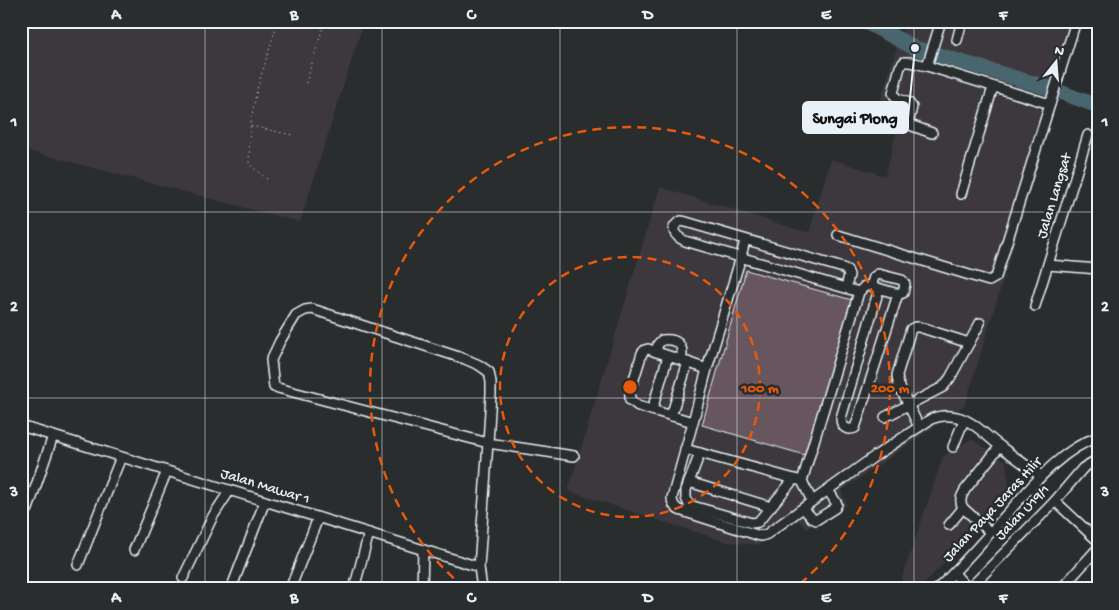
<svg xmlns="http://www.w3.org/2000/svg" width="1119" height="610" viewBox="0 0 1119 610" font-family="'Gochi Hand',sans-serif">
  <rect width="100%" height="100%" fill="#2a2d2e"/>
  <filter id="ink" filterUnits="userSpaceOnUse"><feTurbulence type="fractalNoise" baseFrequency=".02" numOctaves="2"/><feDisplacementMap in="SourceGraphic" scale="10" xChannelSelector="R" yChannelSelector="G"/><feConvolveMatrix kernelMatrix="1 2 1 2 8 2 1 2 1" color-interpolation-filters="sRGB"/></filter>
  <g filter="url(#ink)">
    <g fill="#3c393d">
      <path d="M21,21H364L300,222L21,149Z"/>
      <path d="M905,21H1082L965,405L841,491L847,505L806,529L799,520L758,545L727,542L568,491L660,187L809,233L831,159L885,176L902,109L881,99Z"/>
      <path d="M971,439L1006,461L1010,494L919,589H911L901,581L943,457Z"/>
    </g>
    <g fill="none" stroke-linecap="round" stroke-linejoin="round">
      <path stroke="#4a666e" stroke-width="15" d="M864,21L915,48L1049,88L1098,106"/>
    </g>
    <path fill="#67565f" stroke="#e8f1f8" d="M746,270L852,300L808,456L702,425Z"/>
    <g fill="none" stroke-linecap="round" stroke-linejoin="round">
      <defs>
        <g id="minor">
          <path d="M941,21L927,66L1050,104"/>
          <path d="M957,40L962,21"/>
          <path d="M927,66L910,62H904L900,67L893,93L896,98L909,103L912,107L909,120L910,125L932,133"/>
          <path d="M961,194L993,87"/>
          <path d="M838,235L989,281L996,277L1076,21"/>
          <path d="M1048,265L1098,269"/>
          <path d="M846,288L849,275L847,270L843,268L686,222L681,221C668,228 675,236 685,241L859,292"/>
          <path d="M879,289L841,418C841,427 847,431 855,428L898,294"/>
          <path d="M1035,306L1088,135"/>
          <path d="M656,352L658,344L662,340C677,338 685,345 681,360"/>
          <path d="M707,369L741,257L745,240"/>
          <path d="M652,410L668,356"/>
          <path d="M671,416L688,362"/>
          <path d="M885,417L943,387L950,378L980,323"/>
          <path d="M693,422L707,369L648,349L645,350L642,353L630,392V400L638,406L693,422L672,498C672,503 674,507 679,510L757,535L762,536L767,534L875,456L931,419C943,414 958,415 969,422C980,428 989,438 1000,446C1013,456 1027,466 1041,476"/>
          <path d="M21,426L479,567L482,589"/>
          <path d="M919,427L898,383L897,375L911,329L915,327H919L969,343"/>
          <path d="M953,447L964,420"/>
          <path d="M685,449L798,480"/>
          <path d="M700,453L686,490V498L689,505L752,523L758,522L794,479"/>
          <path d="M689,482L771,507"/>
          <path d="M812,501L802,481L859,292L865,286H871L874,277L878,274L902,280L905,284L903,293L898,294L871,286"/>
          <path d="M1055,501L1098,541"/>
          <path d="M803,508L812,518L816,520L835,508L837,504L828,490"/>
          <path d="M28,509L53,436"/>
          <path d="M949,525L963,508"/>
          <path d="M990,532L963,508C959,501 961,497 965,490L1000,446"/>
          <path d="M134,550L167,471"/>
          <path d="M78,565L121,457"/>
          <path d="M479,567L488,443L274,387L271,360L280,341L296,315L305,310L312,309L465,359L479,365L489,372L491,382V394L488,443L574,456"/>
          <path d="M954,573L968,589"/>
          <path d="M183,578L213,516L230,490"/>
          <path d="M231,589L265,501"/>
          <path d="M290,589L318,518"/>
          <path d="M354,589L369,533"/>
          <path d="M422,589L423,550"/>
          <path d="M937,589C964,564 988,535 1013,507C1036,481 1064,448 1098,437"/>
          <path d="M969,589L1055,501L1083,468L1098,459"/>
          <path d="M1061,589L1098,548"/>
        </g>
      </defs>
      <use href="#minor" stroke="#e8f1f8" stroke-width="12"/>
      <g stroke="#e8f1f8" stroke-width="1" stroke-dasharray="1 4" stroke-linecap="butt">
        <path d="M306,83L323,27L322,21"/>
        <path d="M251,126L292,135"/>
        <path d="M267,179L249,164L250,125L257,89L278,21"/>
      </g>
      <use href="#minor" stroke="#2a2d2e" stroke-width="9"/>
    </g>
  </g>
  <path fill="none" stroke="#e8f1f8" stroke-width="1" stroke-opacity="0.55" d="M205,21V589M382,21V589M560,21V589M737,21V589M914,21V589M21,212H1098M21,398H1098"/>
  <g fill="none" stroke="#e8590c" stroke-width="2.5" stroke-dasharray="9 6">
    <circle cx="630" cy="387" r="130"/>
    <path d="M465 588A260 260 0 1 1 795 588"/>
  </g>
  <g text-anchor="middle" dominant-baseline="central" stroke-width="5" stroke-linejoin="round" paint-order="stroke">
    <g font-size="15" fill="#e8f1f8" stroke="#2a2d2e">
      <text transform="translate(1055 196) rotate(-73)">Jalan Langsat</text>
      <text transform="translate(265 487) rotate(17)">Jalan Mawar 1</text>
      <text transform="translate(993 510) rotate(-47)">Jalan Paya Jaras Hilir</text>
      <text transform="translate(1023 513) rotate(-46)">Jalan U19/1</text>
    </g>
  </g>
  <circle cx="630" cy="387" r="8" fill="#e8590c" stroke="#2a2d2e" stroke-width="2.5"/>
  <g font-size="15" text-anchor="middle" font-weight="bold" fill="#e8590c" stroke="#2a2d2e" stroke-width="5" stroke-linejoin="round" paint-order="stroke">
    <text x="760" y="392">100 m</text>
    <text x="890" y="392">200 m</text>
  </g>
  <path fill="none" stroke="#e8f1f8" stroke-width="2" d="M915 48L908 118"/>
  <circle fill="#e8f1f8" stroke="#2a2d2e" stroke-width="2" cx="915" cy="48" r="5"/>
  <rect fill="#e8f1f8" stroke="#e8f1f8" stroke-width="2" x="803" y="102" width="105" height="31" rx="5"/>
  <g font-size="16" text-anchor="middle" font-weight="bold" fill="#111">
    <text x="855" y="123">Sungai Plong</text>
  </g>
  <rect width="1119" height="610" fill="none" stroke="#2a2d2e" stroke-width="55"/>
  <g transform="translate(1056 62) rotate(17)" stroke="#2a2d2e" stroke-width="4" paint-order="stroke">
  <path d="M0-4L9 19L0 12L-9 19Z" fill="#e8f1f8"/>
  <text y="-8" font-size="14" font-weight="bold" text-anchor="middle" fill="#e8f1f8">N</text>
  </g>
  <rect x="28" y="28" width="1064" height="554" fill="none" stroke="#e8f1f8" stroke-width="2"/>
  <g font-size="16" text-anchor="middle" font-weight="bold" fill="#e8f1f8">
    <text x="116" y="19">A</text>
    <text x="294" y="19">B</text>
    <text x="471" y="19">C</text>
    <text x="648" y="19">D</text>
    <text x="826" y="19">E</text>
    <text x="1003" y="19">F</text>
    <text x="14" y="126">1</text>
    <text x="1105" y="126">1</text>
    <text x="14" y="311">2</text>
    <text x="1105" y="311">2</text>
    <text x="14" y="496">3</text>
    <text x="1105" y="496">3</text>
    <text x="116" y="602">A</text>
    <text x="294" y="602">B</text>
    <text x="471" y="602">C</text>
    <text x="648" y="602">D</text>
    <text x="826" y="602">E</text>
    <text x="1003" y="602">F</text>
  </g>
</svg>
